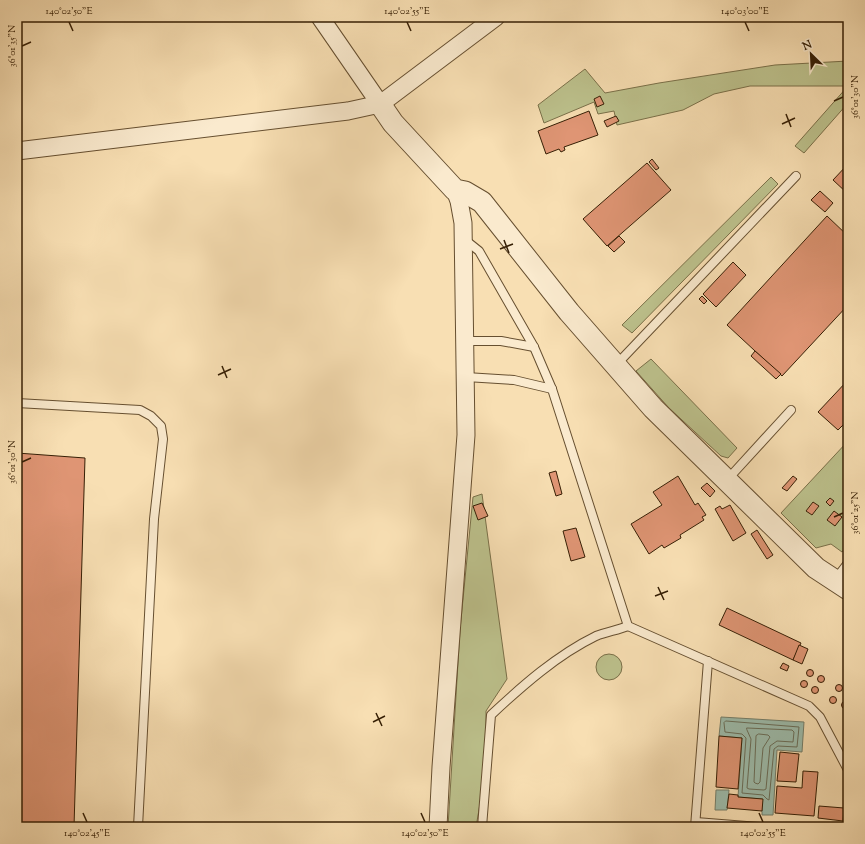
<svg xmlns="http://www.w3.org/2000/svg" width="865" height="844" viewBox="0 0 865 844" font-family="'Sorts Mill Goudy',serif">
  <rect width="100%" height="100%" fill="#f8dfb3"/>
  <filter id="stains"><feTurbulence type="fractalNoise" baseFrequency=".005" numOctaves="4"/><feColorMatrix values="0 0 0 0 .2 0 0 0 0 .09 0 0 0 0 .02 0 0 0 .5 -.17"/></filter>
  <radialGradient id="worn" r=".72"><stop offset=".6" stop-color="#630" stop-opacity="0"/><stop offset="1" stop-color="#630" stop-opacity=".3"/></radialGradient>
  <g fill="#bdc28d" stroke="#7a7049">
    <path d="M848,61V86H750L714,94L683,110L617,125L614,111L598,114L594,102L544,123L538,105L585,69L605,93L659,83L775,65Z"/>
    <path d="M848,86V103L804,153L795,146Z"/>
    <path d="M771,177L778,184L632,333L622,325Z"/>
    <path d="M651,359L737,448L728,458L721,456L669,408L636,371Z"/>
    <path d="M848,441V543L842,552L831,544L816,548L781,513Z"/>
    <path d="M482,494L507,679L486,711V769L476,827H448L460,630L473,497Z"/>
    <circle cx="609" cy="667" r="13"/>
  </g>
  <g fill="#9dbdad" stroke="#747e6a">
    <path d="M721,717L804,722L802,752L777,750L773,815H762V799L738,797L742,738L719,736Z"/>
    <path d="M716,790H729L727,810H715Z"/>
  </g>
  <g fill="none" stroke-linecap="round" stroke-linejoin="round">
    <g stroke="#6a6e59" stroke-width="1">
      <path d="M726,721L799,727L797,747L778,746L774,749L769,800L767,799L763,795L742,793L746,738L742,734L725,732L724,723Z"/>
      <path d="M747,728L792,730L794,732L793,742L777,741L770,746L766,789L764,790L749,789L747,788L751,739L747,730Z"/>
      <path d="M759,734L768,735L770,737L763,748L760,782L758,784L755,783L754,782L756,736Z"/>
    </g>
  </g>
  <g fill="#df9574" stroke="#361f05">
    <path d="M600,96L604,104L597,107L594,99Z"/>
    <path d="M589,111L598,135L564,147L565,150L561,152L559,149L546,154L538,131Z"/>
    <path d="M616,116L619,121L607,127L604,121Z"/>
    <path d="M652,159L659,168L656,170L649,162Z"/>
    <path d="M647,163L671,190L607,246L583,219Z"/>
    <path d="M848,164V192L847,193L833,180Z"/>
    <path d="M820,191L833,203L825,212L811,200Z"/>
    <path d="M827,216L848,236V305L782,376L727,325Z"/>
    <path d="M619,236L625,242L614,252L608,246Z"/>
    <path d="M733,262L746,275L716,307L703,294Z"/>
    <path d="M702,296L707,301L704,304L699,299Z"/>
    <path d="M755,351L781,374L776,379L751,356Z"/>
    <path d="M848,380V420L838,430L818,412Z"/>
    <path d="M17,453L85,458L74,827H17Z"/>
    <path d="M556,471L562,494L556,496L549,473Z"/>
    <path d="M678,476L695,505L698,503L706,515L702,517L704,520L680,535L681,538L664,548L662,545L649,554L631,524L662,505L653,492Z"/>
    <path d="M793,476L797,479L787,491L782,488Z"/>
    <path d="M707,483L715,491L710,497L701,488Z"/>
    <path d="M830,498L834,501L830,506L826,502Z"/>
    <path d="M813,502L819,506L812,515L806,511Z"/>
    <path d="M482,503L488,516L478,520L473,506Z"/>
    <path d="M730,505L746,533L733,541L715,509L720,506L722,509Z"/>
    <path d="M834,511L842,517L835,526L827,520Z"/>
    <path d="M576,528L585,557L571,561L563,531Z"/>
    <path d="M757,530L773,555L767,559L751,534Z"/>
    <path d="M727,608L801,643L793,660L719,625Z"/>
    <path d="M799,645L808,649L802,664L793,660Z"/>
    <path d="M783,663L789,666L787,671L780,668Z"/>
    <circle cx="810" cy="673" r="3.5"/>
    <circle cx="821" cy="679" r="3.5"/>
    <circle cx="804" cy="684" r="3.5"/>
    <circle cx="839" cy="688" r="3.5"/>
    <circle cx="815" cy="690" r="3.5"/>
    <circle cx="833" cy="700" r="3.5"/>
    <circle cx="845" cy="705" r="3.5"/>
    <path d="M719,736L742,738L738,789L716,787Z"/>
    <path d="M780,752L799,754L796,782L777,781Z"/>
    <path d="M803,771L818,772L814,816L775,813L777,786L802,788Z"/>
    <path d="M729,794L738,795V797L763,799L762,811L727,808Z"/>
    <path d="M819,806L844,808L843,821L818,818Z"/>
  </g>
  <g fill="none" stroke-linecap="round" stroke-linejoin="round">
    <defs>
      <g id="service">
        <path d="M464,239L479,251L534,347L552,389L628,626L809,706L820,717L848,770"/>
        <path d="M465,341H501L534,347"/>
        <path d="M616,365L796,176"/>
        <path d="M466,377L514,380L552,389"/>
        <path d="M17,403L140,410L151,416L161,426L163,439L154,519L138,827"/>
        <path d="M727,480L791,410"/>
        <path d="M835,580L848,563"/>
        <path d="M696,822L759,827"/>
        <path d="M482,827L491,715C522,686 557,655 596,636C606,632 618,630 628,626"/>
        <path d="M695,827L708,661"/>
      </g>
      <g id="minor">
        <path d="M320,17L380,104"/>
        <path d="M17,151L348,111L380,104L387,99L496,17"/>
        <path d="M438,827L441,767L466,435L463,223L459,201L455,190"/>
      </g>
      <path id="tertiary" d="M380,104L393,123L455,190L465,192L482,202L569,312L653,408L816,568L848,589"/>
    </defs>
    <use href="#service" stroke="#664f30" stroke-width="10"/>
    <use href="#minor" stroke="#664f30" stroke-width="19"/>
    <use href="#tertiary" stroke="#664f30" stroke-width="23"/>
    <use href="#service" stroke="#faeace" stroke-width="8"/>
    <use href="#minor" stroke="#faeace" stroke-width="17"/>
    <use href="#tertiary" stroke="#faeace" stroke-width="21"/>
  </g>
  <path fill="none" stroke="#361f05" stroke-width="1.5" d="M69,22L73,31M407,22L411,31M745,22L749,31M22,46L31,42M834,101L843,97M786,114L791,127M782,124L795,118M504,240L509,253M500,249L513,244M222,366L227,378M218,375L231,369M22,462L31,458M834,517L843,513M658,587L664,600M655,596L668,591M376,713L382,726M373,722L385,716M83,813L87,822M421,813L425,822M759,813L763,822"/>
  <rect width="865" height="844" fill="none" stroke="#f8dfb3" stroke-width="44"/>
  <g transform="translate(811 54) rotate(336)" stroke="#faeace" stroke-width="3" paint-order="stroke">
  <path d="M0-3L7 15L0 10L-7 15Z" fill="#361f05"/>
  <text y="-6" font-size="11" font-weight="bold" text-anchor="middle" fill="#361f05">N</text>
  </g>
  <rect x="22" y="22" width="821" height="800" fill="none" stroke="#361f05" stroke-width="1.5"/>
  <g font-size="10" text-anchor="middle" fill="#361f05">
    <text x="69" y="14">140°02'50"E</text>
    <text x="407" y="14">140°02'55"E</text>
    <text x="745" y="14">140°03'00"E</text>
    <text transform="translate(11 46) rotate(-90)" y="4">36°01'35"N</text>
    <text transform="translate(854 97) rotate(-90)" y="4">36°01'30"N</text>
    <text transform="translate(11 462) rotate(-90)" y="4">36°01'30"N</text>
    <text transform="translate(854 513) rotate(-90)" y="4">36°01'25"N</text>
    <text x="87" y="836">140°02'45"E</text>
    <text x="425" y="836">140°02'50"E</text>
    <text x="763" y="836">140°02'55"E</text>
  </g>
  <rect width="100%" height="100%" filter="url(#stains)"/>
  <rect width="100%" height="100%" fill="url(#worn)"/>
</svg>
